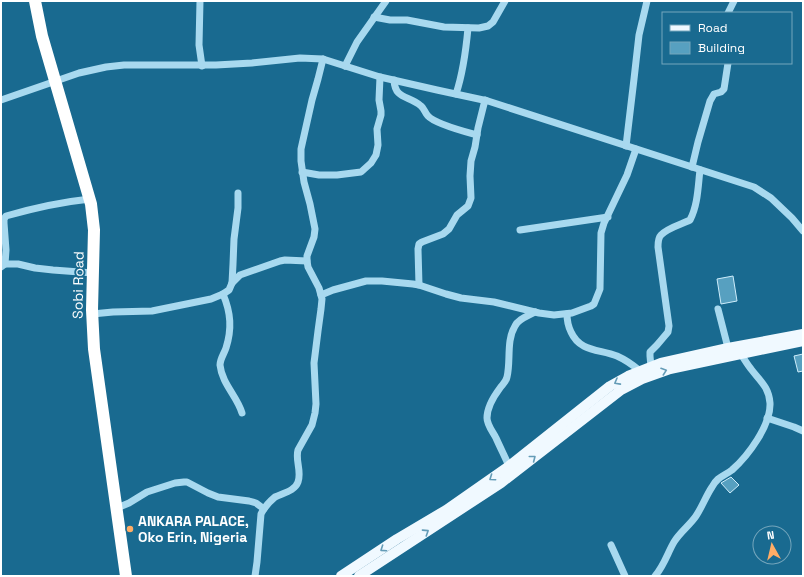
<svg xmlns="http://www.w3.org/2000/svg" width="804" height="577" viewBox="0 0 804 577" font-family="'Space Grotesk',sans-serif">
  <rect width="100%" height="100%" fill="#196a90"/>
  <g fill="#57a0c0" stroke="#ceedfb">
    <path d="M733,276L737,301L721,304L717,279Z"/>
    <path d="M803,354V371L798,372L794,356Z"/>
    <path d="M731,477L739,485L730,493L721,483Z"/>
  </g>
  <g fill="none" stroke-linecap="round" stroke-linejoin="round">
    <g stroke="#a8d9ef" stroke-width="7">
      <path d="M200,1L199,45L202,66"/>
      <path d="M728,13L734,1"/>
      <path d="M374,17L390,20H407L444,27L479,28L488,26L493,22L505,1"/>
      <path d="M345,66L357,42L386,1"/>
      <path d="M394,80C395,100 409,95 421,106C424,108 425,113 428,116C435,124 466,132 477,135"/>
      <path d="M456,94C463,73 466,50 468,28"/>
      <path d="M1,100L79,73L106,67L124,65H216L252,63L300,58L323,59L380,77L437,90L488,101L754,187L771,198L792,218L803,231"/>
      <path d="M626,146L634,79L639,35L647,1"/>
      <path d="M692,167L698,142L710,101L714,94L721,92L724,89L728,63"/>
      <path d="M302,172L319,175H337L361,172L371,163L376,155L378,145L377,129L381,115V111L379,100L380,77"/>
      <path d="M520,230L608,217"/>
      <path d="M5,264H18L35,268L53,270L93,273"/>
      <path d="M1,267L5,264L6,250L4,223V219L6,216C34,208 61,202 90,199"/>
      <path d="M232,283L240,275L280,261L285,260L307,261"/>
      <path d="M419,285L418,249L419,244L422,242L443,234L449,229L457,215L468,206L471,198L470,176L471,161L475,147L478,128L485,100"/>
      <path d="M223,294C231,313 232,329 226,348C224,354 220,359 220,365C222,384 237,396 242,413"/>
      <path d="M321,295L333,290L366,281H382L413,284L419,285L446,294L461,298L494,302L539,313L554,315L572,313L591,306L594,304L600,289L601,233L604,223L627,175L636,149"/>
      <path d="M718,309L728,348"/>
      <path d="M92,314L113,312L152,311L211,299L223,294L229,290L232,283L233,264L234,239L238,208V193"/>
      <path d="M567,314C567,321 568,326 571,332C580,352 599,349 617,356C626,360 633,365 640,371"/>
      <path d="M651,367L650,356V352L657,345L668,332L669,326L658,247C658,243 658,238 661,235C667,228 682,224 690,220C698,205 698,186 700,170"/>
      <path d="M767,418L794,427L803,431"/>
      <path d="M509,466C505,457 500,447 496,438C493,432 487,425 487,418C487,408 494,396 500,388C503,384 506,382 507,377C511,361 506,341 515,326C518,319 528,316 535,312"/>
      <path d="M117,508L129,503L147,492L175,483L184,482H187L208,493L218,497L249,501L256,503L264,509"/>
      <path d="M611,545L625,576"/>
      <path d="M255,576L257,562L261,514C264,508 269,502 275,497C283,493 295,491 298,482C302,471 295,461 298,450L312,425L315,413L316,404L314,363L318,331L321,309L322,299L319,288L308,267L307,261V256L314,237L315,229L310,204L304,182L301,161V149L312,100L318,79L323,59"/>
      <path d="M655,576C664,566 668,552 674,542C680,532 690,525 696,516C702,507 706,496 712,487C717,477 724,476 732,470C748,456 771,425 770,403C769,387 760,381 751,369C747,364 744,359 741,354"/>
    </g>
    <g stroke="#f0f9ff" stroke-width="10">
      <path d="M341,576L397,539L446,510L509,466L610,386L628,376L661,363L728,348L803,334"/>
      <path d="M359,576L501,483L621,390L642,379L670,369L803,341"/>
    </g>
    <path stroke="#fff" stroke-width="12" d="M35,1L42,36L91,204L94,230L92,310L94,349L126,576"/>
  </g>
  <defs><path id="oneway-chevron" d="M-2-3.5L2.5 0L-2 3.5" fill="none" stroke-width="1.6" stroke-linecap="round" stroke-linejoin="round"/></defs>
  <g stroke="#649cb7">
    <use href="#oneway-chevron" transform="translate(664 371) rotate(-19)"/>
    <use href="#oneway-chevron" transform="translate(617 382) rotate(151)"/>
    <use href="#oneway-chevron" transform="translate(533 458) rotate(-38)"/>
    <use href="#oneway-chevron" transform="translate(492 478) rotate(145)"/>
    <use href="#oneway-chevron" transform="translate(426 532) rotate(-33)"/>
    <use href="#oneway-chevron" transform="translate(383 549) rotate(146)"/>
  </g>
  <circle fill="#ffad66" stroke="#196a90" stroke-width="1.5" cx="130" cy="529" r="4"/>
  <g text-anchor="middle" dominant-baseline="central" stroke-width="4" stroke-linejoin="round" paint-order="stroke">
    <g font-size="14" fill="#fff" stroke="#196a90">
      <text transform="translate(78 285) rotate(-89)">Sobi Road</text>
    </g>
    <g font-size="14" font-weight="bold" fill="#fff" stroke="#196a90" text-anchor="start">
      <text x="138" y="521">ANKARA PALACE,<tspan x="138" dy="16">Oko Erin, Nigeria</tspan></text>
    </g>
  </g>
  <rect width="804" height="577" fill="none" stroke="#ffffff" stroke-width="4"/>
  <rect x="662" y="12" width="130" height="52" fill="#196a90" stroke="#75a6bc"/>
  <rect x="670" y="25" width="20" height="6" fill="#f0f9ff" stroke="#75a6bc"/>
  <text x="698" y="32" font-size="12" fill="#ffffff">Road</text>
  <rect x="670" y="42" width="20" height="12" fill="#57a0c0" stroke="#75a6bc"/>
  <text x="698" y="52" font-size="12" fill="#ffffff">Building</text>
  <g transform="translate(772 545) rotate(352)"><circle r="19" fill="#196a90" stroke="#75a6bc"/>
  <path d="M0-3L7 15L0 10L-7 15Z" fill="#ffad66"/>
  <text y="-6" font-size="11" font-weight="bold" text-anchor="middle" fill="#ffffff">N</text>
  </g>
</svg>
